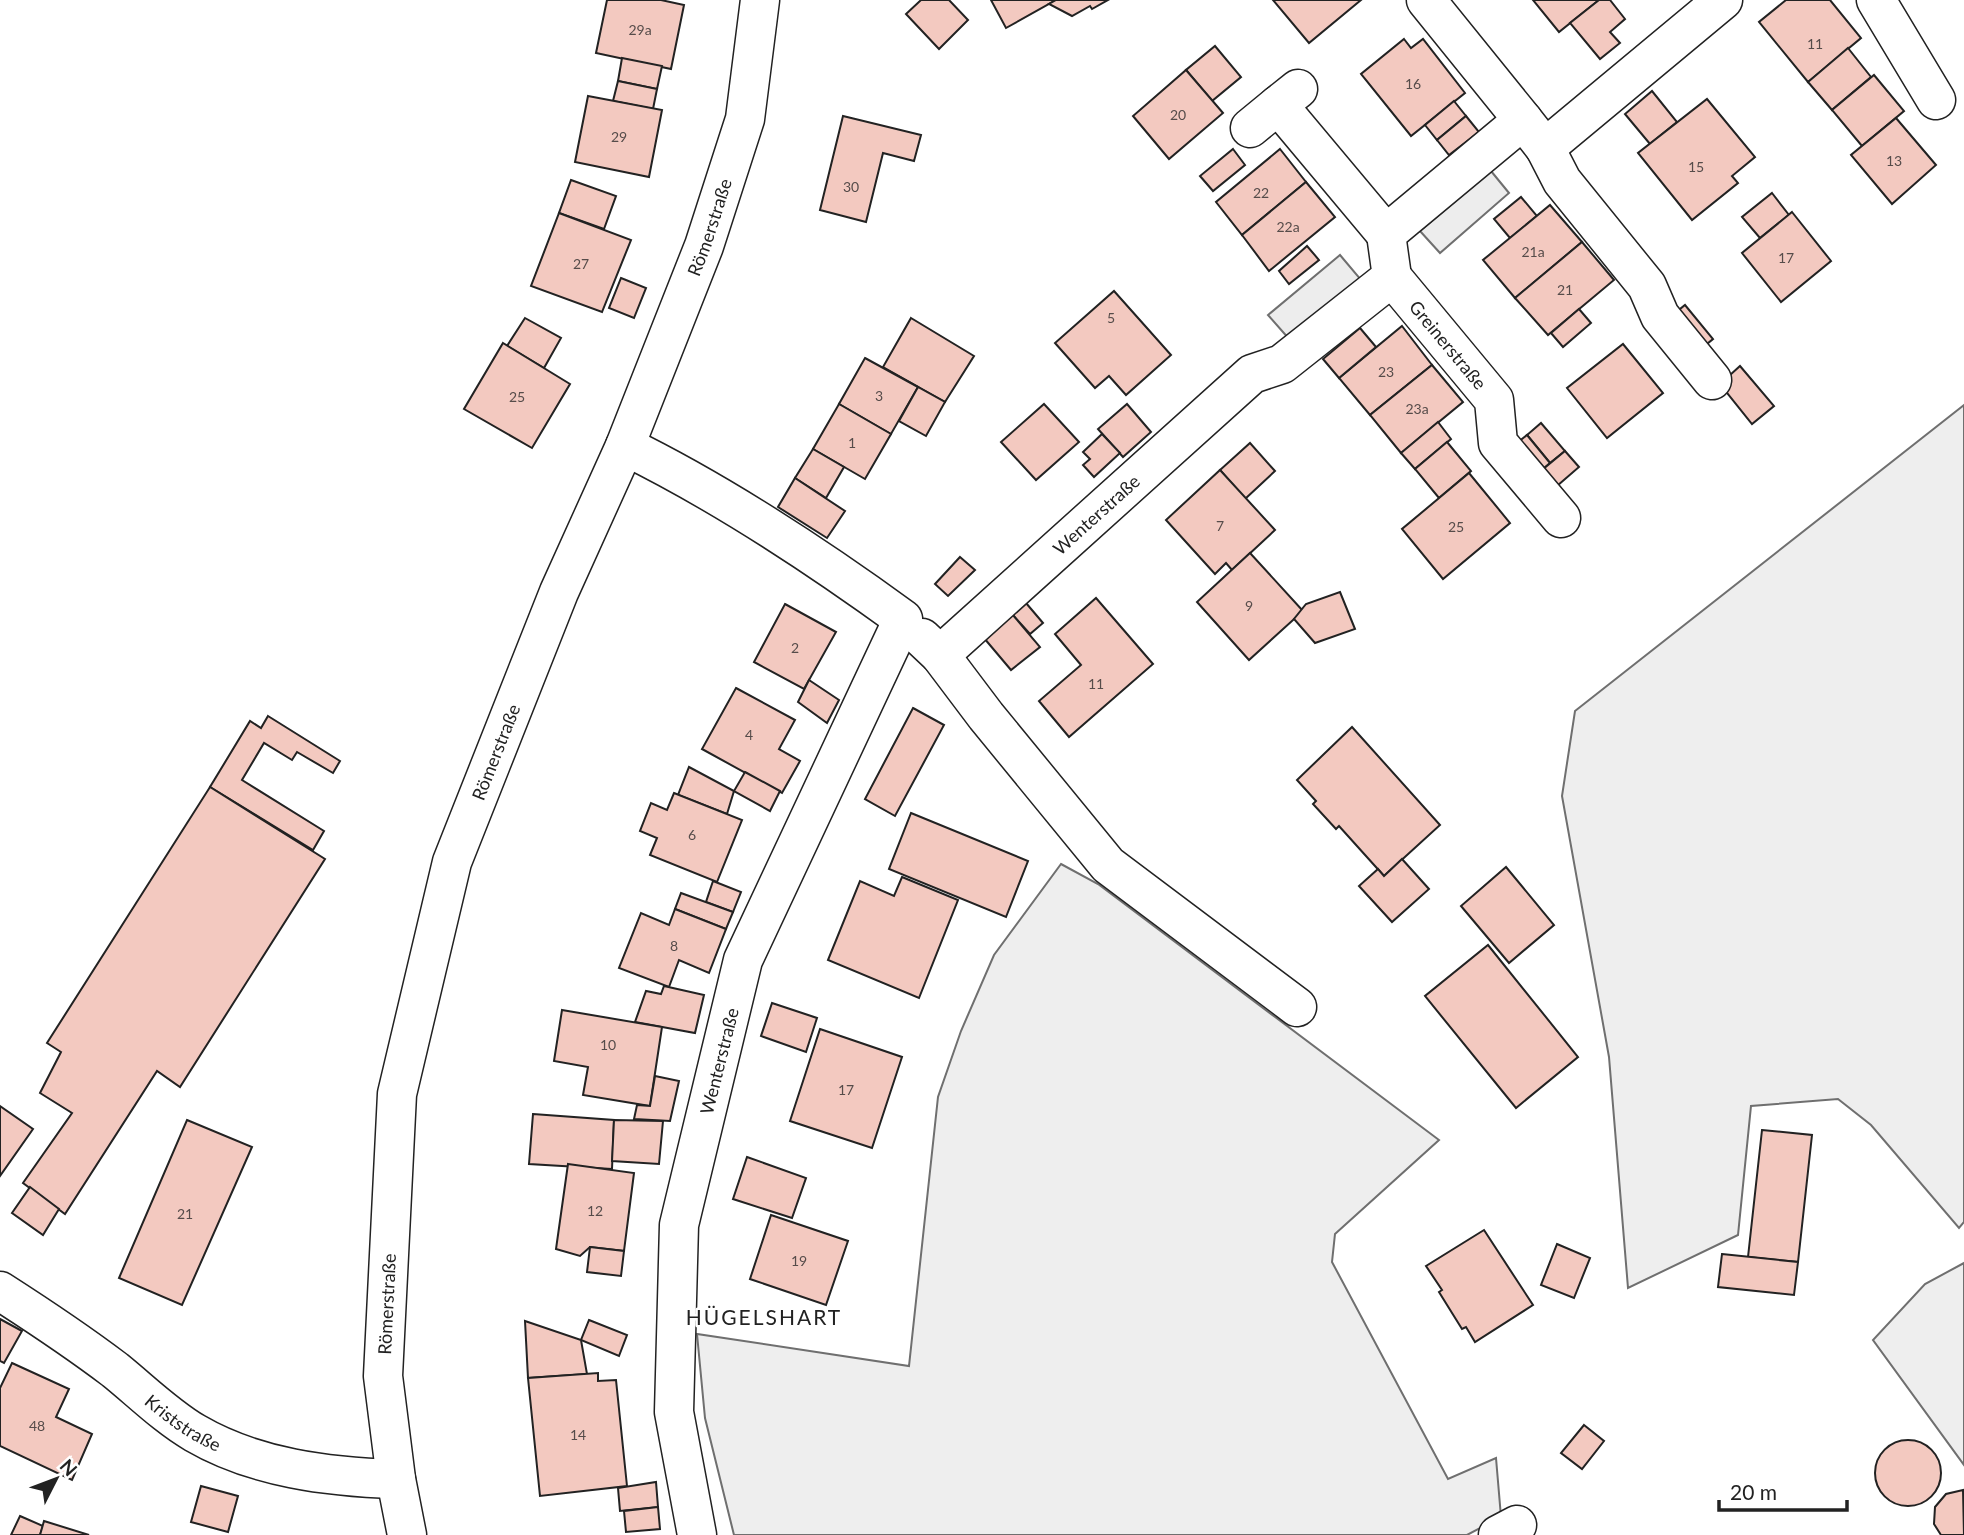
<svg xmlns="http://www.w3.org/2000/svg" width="1964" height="1535" viewBox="0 0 1964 1535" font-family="Lato,sans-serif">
  <rect width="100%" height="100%" fill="#fff"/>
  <g fill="#eee" stroke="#6f6f6f" stroke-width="2">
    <path d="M1964,405V1222L1959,1228L1871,1125L1838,1099L1751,1106L1738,1235L1628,1288L1609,1057L1562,796L1575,711Z"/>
    <path d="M1061,864L1098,884L1439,1140L1335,1234L1332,1262L1448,1479L1496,1458L1501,1517L1467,1535H734L705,1418L697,1334L909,1366L938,1097L961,1031L994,955Z"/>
    <path d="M1964,1263V1465L1873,1340L1925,1284Z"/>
  </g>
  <g fill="#ededed" stroke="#6f6f6f" stroke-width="2">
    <path d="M1491,171L1509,193L1440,253L1420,231Z"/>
    <path d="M1340,255L1362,281L1290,340L1268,315Z"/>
  </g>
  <g fill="#f3c9c0" stroke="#222" stroke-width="2">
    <path d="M607,0H661L684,5L671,69L596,53Z"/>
    <path d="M921,0H949L968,20L939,49L906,14Z"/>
    <path d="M991,0H1056L1006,28Z"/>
    <path d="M1056,0H1108L1092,9L1090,6L1072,16L1049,4Z"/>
    <path d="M1273,0H1361L1309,43Z"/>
    <path d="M1533,0H1599L1559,32Z"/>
    <path d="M1599,0H1610L1625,19L1610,32L1620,43L1600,59L1570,23Z"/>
    <path d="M1786,0H1830L1861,38L1808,82L1759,22Z"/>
    <path d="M1404,39L1411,48L1423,39L1465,93L1411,136L1361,74Z"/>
    <path d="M1215,46L1241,77L1212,101L1186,70Z"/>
    <path d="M1848,48L1871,77L1832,110L1808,82Z"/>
    <path d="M622,58L662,66L657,89L618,81Z"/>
    <path d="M1186,70L1223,113L1169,159L1133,116Z"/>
    <path d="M1874,75L1904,111L1862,146L1832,110Z"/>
    <path d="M618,81L657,89L653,109L613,101Z"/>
    <path d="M1652,91L1677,122L1650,144L1625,114Z"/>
    <path d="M588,96L662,110L649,177L575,162Z"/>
    <path d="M1707,99L1755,157L1732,176L1738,183L1692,220L1638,153Z"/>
    <path d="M1454,101L1466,116L1437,140L1425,125Z"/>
    <path d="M843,116L921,135L914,161L883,153L866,222L820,210Z"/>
    <path d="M1466,116L1479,132L1449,155L1437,140Z"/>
    <path d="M1896,118L1936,165L1892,204L1851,155Z"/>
    <path d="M1233,149L1245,165L1213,191L1200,176Z"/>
    <path d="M1280,149L1306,182L1242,235L1216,202Z"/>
    <path d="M571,180L616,196L604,229L559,213Z"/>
    <path d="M1306,182L1335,217L1269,271L1242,235Z"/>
    <path d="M1772,193L1789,215L1760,238L1742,217Z"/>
    <path d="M1521,197L1537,216L1510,238L1494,219Z"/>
    <path d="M1550,205L1582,242L1515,298L1483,260Z"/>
    <path d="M1792,212L1831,261L1781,302L1742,253Z"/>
    <path d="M559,213L631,240L602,312L531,286Z"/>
    <path d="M1582,242L1614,280L1548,335L1515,298Z"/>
    <path d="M1307,246L1319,260L1289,284L1279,271Z"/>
    <path d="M621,278L646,288L634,318L609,308Z"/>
    <path d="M1114,291L1171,355L1126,395L1109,376L1095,388L1055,343Z"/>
    <path d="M1685,305L1713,339L1697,352L1669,318Z"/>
    <path d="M1579,309L1591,323L1563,347L1551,333Z"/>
    <path d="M525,318L561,338L544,368L507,346Z"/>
    <path d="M911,318L974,356L945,402L883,367Z"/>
    <path d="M1402,326L1432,365L1370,415L1339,378Z"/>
    <path d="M1360,328L1376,347L1339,378L1323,359Z"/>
    <path d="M503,343L570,384L532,448L464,409Z"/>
    <path d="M1623,344L1663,393L1607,438L1567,388Z"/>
    <path d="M865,358L918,387L891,434L839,404Z"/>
    <path d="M1432,365L1463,402L1401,453L1370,415Z"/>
    <path d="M1740,366L1774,406L1752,424L1720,384Z"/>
    <path d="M918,387L945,402L926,436L899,421Z"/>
    <path d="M839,404L891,434L865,479L813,449Z"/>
    <path d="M1044,404L1079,442L1036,480L1001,442Z"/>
    <path d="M1127,404L1151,432L1123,457L1098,429Z"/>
    <path d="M1438,422L1451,439L1415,469L1401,453Z"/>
    <path d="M1541,423L1565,451L1550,463L1527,435Z"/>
    <path d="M1102,434L1120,453L1094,477L1083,465L1090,459L1083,452Z"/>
    <path d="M1527,435L1550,463L1536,475L1512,447Z"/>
    <path d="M1447,442L1471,471L1439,498L1415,469Z"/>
    <path d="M1250,443L1275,471L1245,499L1220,470Z"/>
    <path d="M813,449L844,467L826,498L795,478Z"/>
    <path d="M1565,451L1579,467L1550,492L1536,475Z"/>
    <path d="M1220,470L1275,530L1232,570L1226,563L1215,574L1166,520Z"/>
    <path d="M1469,473L1510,523L1443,579L1402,529Z"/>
    <path d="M795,478L845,511L827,538L778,507Z"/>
    <path d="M1250,553L1303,611L1249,660L1197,602Z"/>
    <path d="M960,557L975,570L948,596L935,584Z"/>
    <path d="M1340,592L1355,629L1315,643L1294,619L1306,604Z"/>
    <path d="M1096,598L1153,664L1069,737L1039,701L1081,665L1055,634Z"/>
    <path d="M1026,603L1043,623L1030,634L1012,614Z"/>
    <path d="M785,604L836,632L804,689L754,662Z"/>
    <path d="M1012,614L1040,647L1011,670L984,638Z"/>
    <path d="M809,680L839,700L827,723L798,702Z"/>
    <path d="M736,688L795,720L779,749L800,761L782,793L702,749Z"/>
    <path d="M913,708L944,725L895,816L865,799Z"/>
    <path d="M268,716L340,761L333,773L297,752L292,760L264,743L242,780L324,831L313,850L210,787L250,721L261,728Z"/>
    <path d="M1352,727L1440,825L1384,876L1339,826L1336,829L1313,804L1316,801L1297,780Z"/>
    <path d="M689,767L734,791L727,814L678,795Z"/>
    <path d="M745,772L780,791L770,811L734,791Z"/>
    <path d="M210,787L325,859L180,1087L157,1071L65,1214L23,1183L72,1113L40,1093L61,1052L47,1043Z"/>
    <path d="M674,793L742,820L717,882L650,855L657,838L640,831L651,803L667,810Z"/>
    <path d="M911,813L1028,861L1006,917L889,869Z"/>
    <path d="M1402,859L1429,889L1392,922L1359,886L1378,869L1384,876Z"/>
    <path d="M1506,867L1554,925L1509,963L1461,906Z"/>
    <path d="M902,877L958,900L919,998L828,960L860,881L894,896Z"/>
    <path d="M713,881L741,892L733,912L706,902Z"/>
    <path d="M681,893L733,912L726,929L675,909Z"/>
    <path d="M675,909L726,929L709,973L679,960L669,987L619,968L641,913L669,925Z"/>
    <path d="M1488,945L1578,1057L1516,1108L1425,996Z"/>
    <path d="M664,986L704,995L695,1033L635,1022L646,991L661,994Z"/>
    <path d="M772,1003L817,1018L806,1052L761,1036Z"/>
    <path d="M562,1010L662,1027L650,1106L583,1095L588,1067L554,1061Z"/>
    <path d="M820,1029L902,1057L872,1148L790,1121Z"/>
    <path d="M655,1076L679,1081L670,1121L634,1119L637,1105L650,1106Z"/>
    <path d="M0,1106L33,1129L0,1176Z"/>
    <path d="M533,1114L614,1120L612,1169L529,1164Z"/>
    <path d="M187,1120L252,1147L182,1305L119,1278Z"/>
    <path d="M614,1120L663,1121L659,1164L612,1161Z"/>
    <path d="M1762,1130L1812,1135L1798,1262L1748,1257Z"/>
    <path d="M747,1157L806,1178L792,1218L733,1199Z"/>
    <path d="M568,1164L634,1173L624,1251L590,1247L580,1256L556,1249Z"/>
    <path d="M30,1187L59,1209L43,1235L12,1213Z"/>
    <path d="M771,1215L848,1241L826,1305L750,1279Z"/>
    <path d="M1484,1230L1533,1305L1475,1342L1466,1327L1462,1329L1439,1292L1442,1290L1426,1266Z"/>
    <path d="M1557,1244L1590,1258L1574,1298L1541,1285Z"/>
    <path d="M590,1247L624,1251L621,1276L587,1272Z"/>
    <path d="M1722,1254L1798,1262L1794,1295L1718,1287Z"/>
    <path d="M0,1319L22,1331L4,1363L0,1361Z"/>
    <path d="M589,1320L627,1335L619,1356L581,1340Z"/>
    <path d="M525,1321L581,1340L587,1374L528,1378Z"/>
    <path d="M12,1363L69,1389L56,1417L92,1434L72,1480L0,1446V1388Z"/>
    <path d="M598,1373V1381L616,1380L627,1486L540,1496L528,1378Z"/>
    <path d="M1584,1425L1604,1441L1582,1469L1561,1453Z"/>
    <circle cx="1908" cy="1473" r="33"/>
    <path d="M656,1482L658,1507L620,1511L618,1488Z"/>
    <path d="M201,1486L238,1496L228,1532L191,1522Z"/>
    <path d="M1963,1490L1964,1535H1941L1934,1524L1935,1507L1946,1494Z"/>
    <path d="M658,1507L660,1529L626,1532L624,1511Z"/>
    <path d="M20,1516L43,1526L40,1535H11Z"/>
    <path d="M44,1521L89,1535H40Z"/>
  </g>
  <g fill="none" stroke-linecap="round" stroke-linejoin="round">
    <defs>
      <g id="street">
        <path d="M1426,0L1523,120"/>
        <path d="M1876,0L1936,100"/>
        <path d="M1298,89L1278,105L1386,234"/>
        <path d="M1250,128L1278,105"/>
        <path d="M1545,148L1562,181L1647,286L1660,316L1712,380"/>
        <path id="s1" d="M1392,277L1494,400L1498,443L1561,518"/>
        <path d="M625,446C723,494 815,555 903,619L743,960L679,1225L674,1412L697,1535"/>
        <path d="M922,638L940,655L986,716L1108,865L1297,1007"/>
        <path id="s2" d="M940,655L1252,374L1282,364L1392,277L1386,234L1523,120L1545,148L1723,0"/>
        <path id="s3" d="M0,1291C39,1316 78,1342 115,1370C141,1391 166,1416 195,1433C255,1468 328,1477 396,1479"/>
        <path d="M1498,1535L1517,1525"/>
      </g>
      <g id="secondary">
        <path id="s4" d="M407,1535L396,1479L383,1376L397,1094L452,862L559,592L625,446L704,246L745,119L760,0"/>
      </g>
    </defs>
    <use href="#street" stroke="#222" stroke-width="41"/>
    <use href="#secondary" stroke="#222" stroke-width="41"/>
    <use href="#street" stroke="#fff" stroke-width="38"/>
    <use href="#secondary" stroke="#fff" stroke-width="38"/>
  </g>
  <g text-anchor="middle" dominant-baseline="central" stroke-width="5" stroke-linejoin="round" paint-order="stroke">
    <g font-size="14" fill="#564c4a">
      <text x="640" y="29">29a</text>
      <text x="1815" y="43">11</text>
      <text x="1413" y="83">16</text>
      <text x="1178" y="114">20</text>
      <text x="619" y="136">29</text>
      <text x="1894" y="160">13</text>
      <text x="1696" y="166">15</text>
      <text x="851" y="186">30</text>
      <text x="1261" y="192">22</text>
      <text x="1288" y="226">22a</text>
      <text x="1533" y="251">21a</text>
      <text x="1786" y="257">17</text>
      <text x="581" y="263">27</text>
      <text x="1565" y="289">21</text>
      <text x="1111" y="317">5</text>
      <text x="1386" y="371">23</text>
      <text x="879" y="395">3</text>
      <text x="517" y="396">25</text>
      <text x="1417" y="408">23a</text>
      <text x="852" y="442">1</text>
      <text x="1220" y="525">7</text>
      <text x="1456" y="526">25</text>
      <text x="1249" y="605">9</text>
      <text x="795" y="647">2</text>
      <text x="1096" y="683">11</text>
      <text x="749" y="734">4</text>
      <text x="692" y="834">6</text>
      <text x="674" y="945">8</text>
      <text x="608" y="1044">10</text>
      <text x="846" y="1089">17</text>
      <text x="595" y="1210">12</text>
      <text x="185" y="1213">21</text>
      <text x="799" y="1260">19</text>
      <text x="37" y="1425">48</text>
      <text x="578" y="1434">14</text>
    </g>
    <g font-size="18" fill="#222" stroke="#fff">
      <text stroke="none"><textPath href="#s4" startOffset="1367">Römerstraße</textPath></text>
      <text stroke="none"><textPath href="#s1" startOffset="88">Greinerstraße</textPath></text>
      <text stroke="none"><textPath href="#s2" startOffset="210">Wenterstraße</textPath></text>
      <text stroke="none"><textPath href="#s4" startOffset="800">Römerstraße</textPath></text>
      <text transform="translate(719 1061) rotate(-76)">Wenterstraße</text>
      <text stroke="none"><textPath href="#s4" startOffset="233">Römerstraße</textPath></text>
      <text stroke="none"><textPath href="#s3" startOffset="226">Kriststraße</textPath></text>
    </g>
    <g font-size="21" letter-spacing="2" fill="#222" stroke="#fff">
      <text x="764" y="1316">HÜGELSHART</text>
    </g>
  </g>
  <g transform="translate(56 1479) rotate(48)" stroke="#ffffff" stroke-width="5" paint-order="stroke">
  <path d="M0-5L12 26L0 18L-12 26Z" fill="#222222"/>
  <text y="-10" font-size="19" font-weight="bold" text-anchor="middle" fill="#222222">N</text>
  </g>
  <path d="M1719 1500v10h128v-10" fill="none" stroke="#222222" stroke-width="3.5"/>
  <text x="1730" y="1500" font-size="21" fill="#222222" stroke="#ffffff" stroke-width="5" paint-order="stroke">20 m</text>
</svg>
